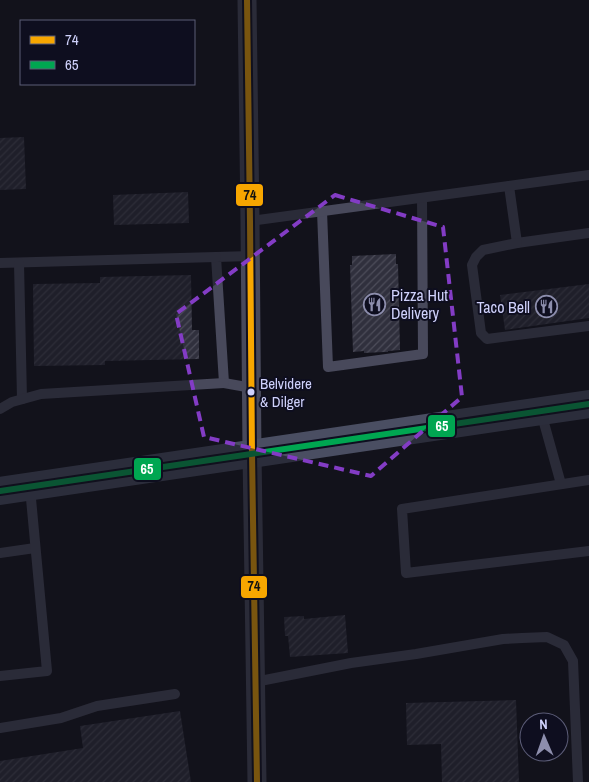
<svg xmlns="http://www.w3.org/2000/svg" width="589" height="782" viewBox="0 0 589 782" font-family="'Archivo Narrow',sans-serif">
  <defs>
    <pattern id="building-hatch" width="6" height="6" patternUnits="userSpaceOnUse" patternTransform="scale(1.25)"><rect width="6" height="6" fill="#30303d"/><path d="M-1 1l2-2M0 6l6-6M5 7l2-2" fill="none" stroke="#4d4d5a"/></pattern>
  </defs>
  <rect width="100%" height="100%" fill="#12121b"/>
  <g fill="url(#building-hatch)">
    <path d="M24,137L26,189L0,190V138Z"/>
    <path d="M188,192L189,223L114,225L113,195Z"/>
    <path d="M396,254V264H398L400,350L388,351V352H384L364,353V351L353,352L350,265H352V256Z"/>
    <path d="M191,275L192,330H199V359L105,361V365L34,366L33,284L100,283V277Z"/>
    <path d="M589,284V318L505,330L500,295Z"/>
    <path d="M345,615L348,653L290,657L288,636H285L284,617L304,616V619Z"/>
    <path d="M516,700L519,782H442L441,744L407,745L406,703Z"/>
    <path d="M180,711L191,782H0V761L83,748L80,726Z"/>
  </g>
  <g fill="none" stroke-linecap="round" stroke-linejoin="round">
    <g stroke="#48495b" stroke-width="10">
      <path d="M509,186L517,243L589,233"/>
      <path d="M322,211L328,367L423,354L422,198"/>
      <path d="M250,221L589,175"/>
      <path d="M517,243L483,250L476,257L472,265L481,333L487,339L589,326"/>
      <path d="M251,256L216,257L224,383L252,388"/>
      <path d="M0,263L216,257"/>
      <path d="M19,263L22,399"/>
      <path d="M0,409L12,402L41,394L224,383"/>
      <path d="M541,412L561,484"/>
      <path d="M589,480L402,509L406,573L589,551"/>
      <path d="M0,553L35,548"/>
      <path d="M0,676L47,671L30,488"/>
      <path d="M255,682L351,663L416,654L503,639L522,638L547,637L564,645L573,661L578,782"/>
      <path d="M0,728L61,718L97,706L175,694"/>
    </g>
    <path stroke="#48495b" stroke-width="19" d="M247,0L250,221L252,453L257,782"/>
    <path stroke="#4a4e62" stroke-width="28" d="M0,491L589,404"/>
    <defs>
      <path id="bus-1" d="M247,0L250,221L252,453L257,782"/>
      <path id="bus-2" d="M0,491L589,404"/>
    </defs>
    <use href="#bus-1" stroke="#0e0e1f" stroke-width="10"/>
    <use href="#bus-2" stroke="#0e0e1f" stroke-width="10"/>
    <use href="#bus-1" stroke="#f7a600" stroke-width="6"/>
    <use href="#bus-2" stroke="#00a651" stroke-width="6"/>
  </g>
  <path d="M0 0H589V782H0ZM335,195L443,227L462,397L371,476L204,437L176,314Z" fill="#12121b" fill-opacity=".55" fill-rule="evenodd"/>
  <path fill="none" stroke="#833cc5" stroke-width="4" stroke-dasharray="10 6" stroke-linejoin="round" d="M335,195L443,227L462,397L371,476L204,437L176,314Z"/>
  <defs>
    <symbol id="restaurant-ring" viewBox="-11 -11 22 22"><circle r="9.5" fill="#0e0e1f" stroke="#8d8ead" stroke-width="1.5"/><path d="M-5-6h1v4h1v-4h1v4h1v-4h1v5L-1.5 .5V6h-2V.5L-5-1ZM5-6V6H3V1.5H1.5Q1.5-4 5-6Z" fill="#8d8ead"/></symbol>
  </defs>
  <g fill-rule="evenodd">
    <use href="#restaurant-ring" x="362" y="292" width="25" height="25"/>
    <use href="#restaurant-ring" x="534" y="294" width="25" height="25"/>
  </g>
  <circle fill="#cfd1fb" stroke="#0e0e1f" stroke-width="2" cx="251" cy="392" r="4.5"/>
  <g text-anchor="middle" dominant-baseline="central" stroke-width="4" stroke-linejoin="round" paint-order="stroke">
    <g font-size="15" fill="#cfd1fb" stroke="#0e0e1f" text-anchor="start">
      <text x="260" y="383">Belvidere<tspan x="260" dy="18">&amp; Dilger</tspan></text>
    </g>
    <g font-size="16" fill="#cfd1fb" stroke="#0e0e1f" text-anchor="start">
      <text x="391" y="295">Pizza Hut<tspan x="391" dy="18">Delivery</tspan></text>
      <text x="530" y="307" text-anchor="end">Taco Bell</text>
    </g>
  </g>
  <g stroke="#0e0e1f" stroke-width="2">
    <rect x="235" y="183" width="29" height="24" rx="5" fill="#f7a600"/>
    <rect x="427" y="414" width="29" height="24" rx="5" fill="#00a651"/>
    <rect x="133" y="457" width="29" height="24" rx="5" fill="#00a651"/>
    <rect x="240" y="575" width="28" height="24" rx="5" fill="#f7a600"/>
  </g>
  <g font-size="14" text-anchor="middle" font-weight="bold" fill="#fff">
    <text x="442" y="431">65</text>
    <text x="147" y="474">65</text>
  </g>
  <g font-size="14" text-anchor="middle" font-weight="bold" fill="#111">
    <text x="250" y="200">74</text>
    <text x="254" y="591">74</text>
  </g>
  <rect x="20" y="20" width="175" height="65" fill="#0e0e1f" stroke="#5b5c77"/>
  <rect x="30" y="36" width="25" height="8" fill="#f7a600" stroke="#5b5c77"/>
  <text x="65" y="45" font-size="15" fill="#cfd1fb">74</text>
  <rect x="30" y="61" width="25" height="8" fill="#00a651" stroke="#5b5c77"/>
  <text x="65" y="70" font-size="15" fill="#cfd1fb">65</text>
  <g transform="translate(544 737) rotate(358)"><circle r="24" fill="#0e0e1f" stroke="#5b5c77"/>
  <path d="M0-4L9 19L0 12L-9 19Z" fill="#8d8ead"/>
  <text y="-8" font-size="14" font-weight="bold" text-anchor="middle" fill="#cfd1fb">N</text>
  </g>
</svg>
